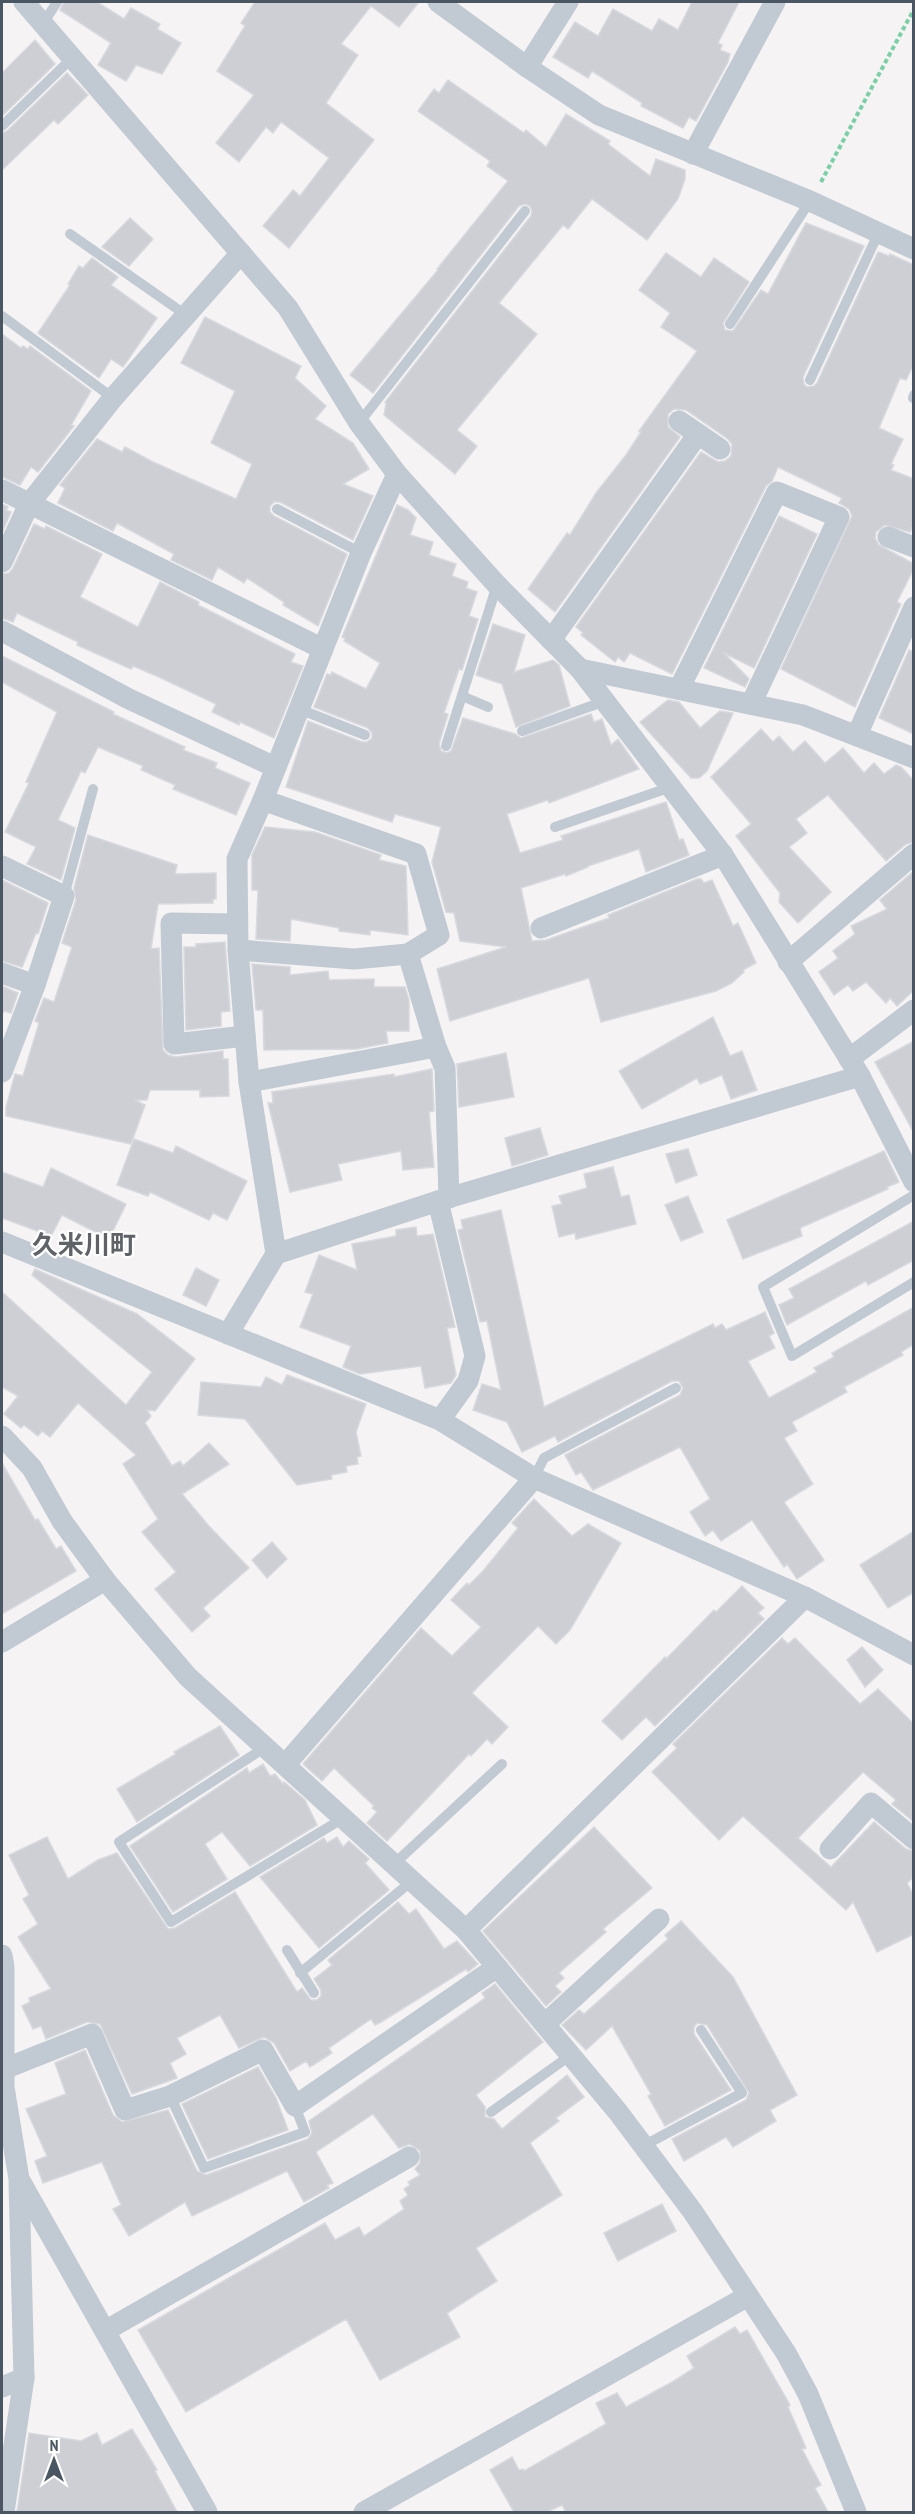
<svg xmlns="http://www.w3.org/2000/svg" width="915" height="2514" viewBox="0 0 915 2514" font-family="'PT Sans Narrow','Noto Sans JP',sans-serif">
  <rect width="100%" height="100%" fill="#f5f3f3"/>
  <g fill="#cdcfd5" stroke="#d7d9de" stroke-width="1.5">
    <path d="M64,2H97L124,19L131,8L160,24L157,29L181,43L162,74L136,65L126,81L98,65L111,43L60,10Z"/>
    <path d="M255,2H419L399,27L371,6L341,44L358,55L326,103L374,140L289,248L263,226L293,190L300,196L329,158L281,122L273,133L266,127L239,162L216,143L254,95L217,71L245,26L241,23Z"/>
    <path d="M692,2H739L718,43L722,45L720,50L730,54L728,62L696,121L689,117L683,128L641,106L642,103L592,71L588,78L553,57L575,22L598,36L613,9L652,31L659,19L678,30Z"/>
    <path d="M35,40L55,64L2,116V73Z"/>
    <path d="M67,73L88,95L58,124L54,120L2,170V133L7,131Z"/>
    <path d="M448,80L524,133L526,130L546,147L566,114L610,141L608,144L650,176L656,159L685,170V179L678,199L647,240L592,199L568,229L563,225L499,303L537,334L457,430L477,446L455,474L384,415L386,404L385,402L531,216L532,211L530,206L525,204L519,206L373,393L350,375L438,270L437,269L508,181L487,166L490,161L418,111L434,89L439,93Z"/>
    <path d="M130,218L153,239L129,266L102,247Z"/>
    <path d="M806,223L864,246L803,377L804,384L807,387L814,386L817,383L878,252L889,256L890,254L914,265V364L906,380L900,378L879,428L903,439L891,464L894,465L891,470L914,479V523L910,532L885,525L876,532L875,538L879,545L914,564V568L897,602L901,604L855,707L781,669L852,516L849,509L839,503L842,498L778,467L772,481L766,486L672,674L630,653L624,662L618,657L615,662L581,635L583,633L576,627L701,452L718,462L725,461L731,456L732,444L728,439L686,410L674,409L668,414V427L680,437L555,612L528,589L567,533L570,535L596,493L626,455L641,432L639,431L697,351L661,327L670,313L639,290L666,253L701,277L714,258L749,282L723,323L725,330L733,331L761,290L768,294Z"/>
    <path d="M92,258L118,277L111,285L157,318L123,367L111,359L99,378L38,333L70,285L68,284L79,266L83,268Z"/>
    <path d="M205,317L301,366L295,378L326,406L315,419L353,443L369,469L343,484L373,496L353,540L280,502H274L270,506V512L274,516L347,554L318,626L283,605L284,602L247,578L244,583L218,567L212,580L171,560L174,554L117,523L113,531L58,503L65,488L60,485L97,439L122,452L125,447L153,462L236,499L252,464L211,443L235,391L181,363Z"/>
    <path d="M2,334L21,348L23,346L28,349L30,346L91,391L71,425L74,426L38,472L31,467L20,485L2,477Z"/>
    <path d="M2,504L8,507L6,510L11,512L2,533Z"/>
    <path d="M397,505L408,510L416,518L410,535L433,542L429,555L456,564L452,576L468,582L466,588L477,592L469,616L478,619L462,670L459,669L444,713L448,714L439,744L441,751L447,753L451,751L463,718L515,734L521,738L591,714L594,722L602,719L611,745L618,739L639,769L549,803L548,800L507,814L520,853L563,840L561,836L666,802L679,840L683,839L689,855L646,872L639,849L588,866V867L566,876L565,874L521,888L532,941L546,940L609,918L608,915L697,879H701L704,883L712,880L733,926L738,923L756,963L743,970L744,972L732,983L716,991L601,1022L589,978L450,1021L437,969L506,947L460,941L454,913L446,912L432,862L441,827L395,814L392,822L286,787L308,721L362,742H367L372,738V733L368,728L314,707L327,674L331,675L332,672L366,689L380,663L344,641L345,638L342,637Z"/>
    <path d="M779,516L817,534L754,668L724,653L749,679L745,687L704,668Z"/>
    <path d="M34,524L45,529L46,526L102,554L80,597L138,627L160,582L199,602L198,605L295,654L291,662L303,666L274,738L240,722L239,725L212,712L216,704L159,677L133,666L131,669L77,645L78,642L17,613L13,622L2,618V574L9,573L13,568Z"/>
    <path d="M493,624L525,635L514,672L553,660L559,665L570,706L516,727L502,684L476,675Z"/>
    <path d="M909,650L914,652V734L879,718Z"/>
    <path d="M2,656L114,712L113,714L185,747L183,750L217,763L215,768L250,783L236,815L173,789L175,785L141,770L143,766L98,747L85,773L81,771L58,820L75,828L61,880L27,864L36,847L5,832L29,783L26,782L57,712L2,682Z"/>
    <path d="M668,700L679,702L700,728L720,711L733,713L707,771L699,778H691L640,722Z"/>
    <path d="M761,729L773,742L779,736L793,752L805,741L825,763L843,748L864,773L874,763L884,774L896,765L901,767L914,781V842L906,844L886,861L828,795L796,819L807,833L789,847L831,892L798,923L779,902L780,893L736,836L751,824L711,777Z"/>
    <path d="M265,827L315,832L381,855L379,860L406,866L408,935L370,930V935L339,931V928L291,919L290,941L256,939L258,890H252V855Z"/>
    <path d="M88,835L177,865L175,874L216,873V899H213V903L158,904L151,949L159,948L163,1050L168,1055L175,1057L223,1051V1059H228L229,1096L200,1097V1090H150L147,1100H135L145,1105L131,1144L6,1116V1107L15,1074L23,1076L39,1023L35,1021L44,998L54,1002L72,947L62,943L76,900L74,888Z"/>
    <path d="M914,871V990L897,1006L890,998L886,1003L866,982L853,991L848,985L834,995L819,972L838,958L833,951L855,934L851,926L887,909L880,900Z"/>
    <path d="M2,880L48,903L38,934L36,933L22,967L2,961Z"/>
    <path d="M225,942L230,1011L221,1012V1026L186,1030L184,947H196V944Z"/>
    <path d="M252,964L290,967V975L328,971L329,980L374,979V987H405L409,1000V1031H386L388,1043L357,1049L264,1050L263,1010H256Z"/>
    <path d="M2,986L18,993L11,1013L4,1011L2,1015Z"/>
    <path d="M713,1017L730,1056L742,1051L757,1090L731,1099L722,1075L700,1084L697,1078L642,1109L619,1071Z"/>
    <path d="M914,1041V1133L875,1062Z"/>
    <path d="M506,1053L514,1097L459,1107L457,1064Z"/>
    <path d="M432,1069L434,1111L429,1112L434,1167L403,1170L401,1151L338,1164L342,1180L290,1192L268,1103H273L272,1092L394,1074V1077Z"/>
    <path d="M540,1128L548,1155L512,1166L505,1138Z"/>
    <path d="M134,1139L173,1153L176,1146L247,1181L227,1220L213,1213L209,1220L150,1192L148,1196L117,1185Z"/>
    <path d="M688,1149L697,1175L676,1183L666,1154Z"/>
    <path d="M884,1151L899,1182L887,1187L888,1189L800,1228L802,1236L743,1259L727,1220Z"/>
    <path d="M613,1167L621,1197L629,1195L636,1224L576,1239L575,1233L559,1237L552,1206L562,1204L559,1196L587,1188L584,1174Z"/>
    <path d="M51,1168L126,1204L109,1239L62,1215L51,1236L2,1218V1172L43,1187Z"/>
    <path d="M688,1196L703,1232L681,1241L665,1205Z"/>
    <path d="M501,1210L544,1407L713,1324L715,1328L722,1324L726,1330L765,1312L774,1333L769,1336L775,1348L748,1361L769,1398L817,1372L814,1368L834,1357L832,1353L914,1307V1344L901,1352L903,1355L844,1387L847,1392L792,1422L797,1431L784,1438L813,1484L784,1502L824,1560L797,1579L787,1564L784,1567L752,1520L721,1541L713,1530L705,1536L690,1512L710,1499L680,1447L593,1490L581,1472L576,1475L565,1455L680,1395L683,1388L679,1381H672L558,1442L555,1436L522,1452L507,1422L473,1410L482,1384L501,1390L487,1321L480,1322L458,1230L463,1229L461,1220Z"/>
    <path d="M914,1221V1260L868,1285L866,1281L787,1325L779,1305L794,1298L789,1289Z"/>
    <path d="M416,1227L417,1236L433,1234L455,1327L447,1328L456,1375L451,1383L425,1388L421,1366L360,1374L343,1367L351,1346L300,1327L313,1294L305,1292L319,1255L357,1270L352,1244L396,1236V1230Z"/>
    <path d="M196,1268L219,1280L206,1306L183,1295Z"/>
    <path d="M35,1269L137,1314L195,1359L155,1411L147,1410L151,1416L145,1423L172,1466L180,1461L183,1466L209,1443L229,1464L182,1494L208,1525L249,1568L203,1608L210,1616L192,1632L155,1589L176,1572L142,1532L158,1519L123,1464L136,1455L78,1403L50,1437L42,1431L38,1436L24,1425L21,1428L4,1414L18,1396L2,1387V1292L126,1405L152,1372L32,1275Z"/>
    <path d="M287,1375L366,1404L356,1432L361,1456L357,1457L358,1464L346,1466L347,1472L331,1475L332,1479L297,1485L245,1419L198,1415L201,1382L261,1387L266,1377L282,1385Z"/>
    <path d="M2,1463L35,1520L38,1519L56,1549L61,1546L76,1571L2,1614Z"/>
    <path d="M534,1499L572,1536L588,1524L621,1543L570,1630L556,1644L538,1626L472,1693L508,1727L492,1744L487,1739L471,1756L469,1754L387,1841L367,1823L377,1812L372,1808L374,1806L334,1768L322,1781L303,1764L421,1628L452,1656L481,1627L451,1600L467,1583L469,1585L483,1571L518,1528L512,1523Z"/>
    <path d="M914,1531V1592L888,1608L860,1565Z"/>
    <path d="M272,1542L287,1559L267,1578L252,1560Z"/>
    <path d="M742,1586L764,1608L758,1613L764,1619L655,1726L646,1717L622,1740L602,1721L665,1657L666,1659L714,1610L716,1612Z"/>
    <path d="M782,1638L788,1644L795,1638L860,1704L878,1689L914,1724V1822L892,1804L896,1800L863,1772L798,1838L831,1867L874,1822L906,1849L914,1851V1877L907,1883L914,1896V1934L877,1952L853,1902L846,1910L743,1816L719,1840L652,1772L677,1748L673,1744Z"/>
    <path d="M862,1647L883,1670L865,1687L847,1660Z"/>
    <path d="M220,1726L239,1755L137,1822L117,1789L176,1754L174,1752Z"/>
    <path d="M263,1764L270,1776L275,1774L283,1784L284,1782L305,1800L317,1825L250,1866L222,1832L205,1844L227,1879L173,1912L130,1846L247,1768L249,1773Z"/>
    <path d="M594,1827L652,1888L603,1929L606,1932L559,1973L564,1978L555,1986L561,1992L546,2006L483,1931Z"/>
    <path d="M47,1837L68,1879L98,1860L117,1853L168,1929L175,1928L235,1892L297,1992L302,1988L311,2000H317L321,1996V1990L314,1979L332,1965L328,1960L398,1902L409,1914L416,1909L444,1949L457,1941L478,1964L468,1972L466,1969L381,2022L375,2025L371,2019L329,2048L332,2053L310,2067L306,2061L290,2071L274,2043L264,2037L239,2048L220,2015L177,2038L186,2054L170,2063L177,2078L132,2094L100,2024L87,2022L46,2039L41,2026L33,2029L22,2006L30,2002L29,1998L51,1989L18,1937L38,1924L23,1899L29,1895L9,1855Z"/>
    <path d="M337,1837L343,1847L349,1841L369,1859L365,1863L389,1890L319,1948L260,1877L324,1838L327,1843Z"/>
    <path d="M681,1921L733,1977L797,2095L770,2110L776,2121L733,2147L726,2137L684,2161L672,2139L746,2100L749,2093L707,2025L697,2023L694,2027V2034L731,2090L665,2126L648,2096L651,2094L612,2026L586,2050L562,2025L579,2010L584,2014L668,1939L665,1935Z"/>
    <path d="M495,1984L543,2042L476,2095L485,2107V2117L494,2119L502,2129L567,2075L584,2097L556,2118L559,2121L530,2143L562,2195L476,2248L497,2281L447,2313L460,2337L380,2380L346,2319L186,2412L138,2330L325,2223L335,2240L359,2227L364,2236L404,2209L400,2201L408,2195L404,2189L410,2185L408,2182L420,2175L415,2169L420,2163V2151L410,2144L399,2148L373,2114L316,2152L333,2183L327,2185L329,2188L304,2202L287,2171L192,2216L185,2202L129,2236L113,2209L121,2205L102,2162L43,2183L35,2161L47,2156L26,2109L66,2094L55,2063L85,2050L113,2115L122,2122L168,2110L197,2171L206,2175L308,2139L312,2133L309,2121L485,1998L482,1993Z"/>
    <path d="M258,2067L276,2098L288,2130L208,2159L182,2104Z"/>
    <path d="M662,2204L676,2231L618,2261L604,2233Z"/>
    <path d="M735,2327L740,2334L747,2330L790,2405L788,2407L806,2448L802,2449L821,2485L815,2488L828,2512H566L562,2505L547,2512H514L490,2470L512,2457L519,2470L523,2469L524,2471L606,2424L596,2403L617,2393L626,2407L674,2381L694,2368L687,2356Z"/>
    <path d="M132,2429L157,2470L155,2471L177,2512H17L29,2433L81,2441L97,2433L102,2445Z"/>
  </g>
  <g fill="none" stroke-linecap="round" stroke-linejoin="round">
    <path stroke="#7ad0a6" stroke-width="4" stroke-dasharray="4.5 3" stroke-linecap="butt" d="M821,182L914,9"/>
    <g stroke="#c1cad2" stroke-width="10">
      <path d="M44,22L57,2"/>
      <path d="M2,126L72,58"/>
      <path d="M70,234L186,315"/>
      <path d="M2,316L113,398"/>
      <path d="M730,324L810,201"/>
      <path d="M810,380L878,234"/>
      <path d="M913,398L914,395"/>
      <path d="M359,423L525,211"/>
      <path d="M277,509L361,553"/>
      <path d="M462,696L488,707"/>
      <path d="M299,709L365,735"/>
      <path d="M522,731L605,701"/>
      <path d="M446,746L497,585"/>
      <path d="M555,827L671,787"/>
      <path d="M64,896L93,789"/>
      <path d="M914,1195L763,1287L792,1356L914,1282"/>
      <path d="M534,1478L544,1458L676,1388"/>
      <path d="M264,1748L119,1842L171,1922L342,1819"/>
      <path d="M394,1864L502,1764"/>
      <path d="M287,1950L314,1993"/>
      <path d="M300,1973L412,1881"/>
      <path d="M170,2096L204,2168L305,2132L295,2106"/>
      <path d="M491,2112L571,2055"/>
      <path d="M643,2146L742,2093L701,2030"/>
    </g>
    <g stroke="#c1cad2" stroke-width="21">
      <path d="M24,2L288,308L359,423L397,474L497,585L580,669L723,855L860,1076L914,1182"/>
      <path d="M438,2L527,67L599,115L810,201L914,249"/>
      <path d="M527,67L568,2"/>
      <path d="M693,154L775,2"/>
      <path d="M679,421L720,449"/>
      <path d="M2,490L323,649"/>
      <path d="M888,537L914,547"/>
      <path d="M2,562L29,504L113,398L241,253"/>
      <path d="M2,631L129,699L275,767"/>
      <path d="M551,640L698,434"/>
      <path d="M580,669L803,715L914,758"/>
      <path d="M679,689L777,492L839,517L751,704"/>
      <path d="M857,735L914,607"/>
      <path d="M263,800L237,859L238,950L249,1082L276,1254"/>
      <path d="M2,866L64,896L35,985L2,1072"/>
      <path d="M237,924L171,923L174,1044L245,1036"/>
      <path d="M541,928L723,855"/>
      <path d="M238,950L354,959L408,954L439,935L416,854L263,800L361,553L397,474"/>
      <path d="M408,954L436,1047L445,1068L449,1198"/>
      <path d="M788,962L914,854"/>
      <path d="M2,973L35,985"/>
      <path d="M849,1059L914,1010"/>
      <path d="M249,1082L436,1047"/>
      <path d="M438,1201L475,1356L468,1381L440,1420"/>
      <path d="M2,1242L440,1420L534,1478L805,1597L914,1655"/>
      <path d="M228,1334L276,1254L438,1201L860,1076"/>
      <path d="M2,1436L32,1468L62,1521L105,1580L188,1677L466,1930L618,2112L693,2212L786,2353L808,2394L856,2512"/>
      <path d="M2,1642L105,1580"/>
      <path d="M285,1765L534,1478"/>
      <path d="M830,1849L871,1803L914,1839"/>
      <path d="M466,1930L805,1597"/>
      <path d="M2,1955L4,1967V2087L19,2179L207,2512"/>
      <path d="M546,2023L659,1919"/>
      <path d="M4,2069L92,2034L125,2110L170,2096L263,2050L295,2106L497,1967"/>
      <path d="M105,2331L409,2157"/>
      <path d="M2,2387L24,2378"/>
      <path d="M4,2512L24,2378L19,2183"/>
      <path d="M364,2512L748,2296"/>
    </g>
  </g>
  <g text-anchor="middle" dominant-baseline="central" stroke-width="4.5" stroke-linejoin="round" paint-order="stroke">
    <g font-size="26" font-weight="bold" fill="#5f6368" stroke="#fff">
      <text x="84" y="1244">久米川町</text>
    </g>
  </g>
  <rect width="915" height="2514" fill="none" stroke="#4a5661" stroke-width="6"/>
  <g transform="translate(54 2460)" stroke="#ffffff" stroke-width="4.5" paint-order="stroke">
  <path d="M0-4.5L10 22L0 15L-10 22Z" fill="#4a5661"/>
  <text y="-9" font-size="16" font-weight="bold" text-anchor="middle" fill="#4a5661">N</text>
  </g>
</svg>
